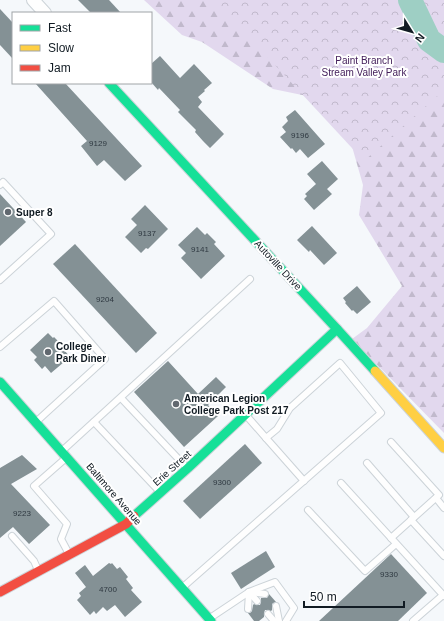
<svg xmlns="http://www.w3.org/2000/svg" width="444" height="621" viewBox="0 0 444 621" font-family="Helvetica,sans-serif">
  <defs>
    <pattern id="forest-firs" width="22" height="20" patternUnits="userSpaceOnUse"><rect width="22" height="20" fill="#e2d8ee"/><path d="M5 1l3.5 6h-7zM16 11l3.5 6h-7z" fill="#c1b9cc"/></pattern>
    <pattern id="park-crowns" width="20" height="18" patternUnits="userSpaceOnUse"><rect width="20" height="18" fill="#e2d8ee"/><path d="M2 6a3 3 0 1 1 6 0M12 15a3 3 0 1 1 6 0" fill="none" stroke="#c1b9cc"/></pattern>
  </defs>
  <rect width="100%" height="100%" fill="#f5f8fb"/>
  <path fill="url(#forest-firs)" d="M144,0H425L444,33V433L352,339L367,328L402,286L359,215L363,185L349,136L307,96L273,89L202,42L182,35Z"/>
  <path fill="url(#park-crowns)" d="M215,0H444V90L364,161Z"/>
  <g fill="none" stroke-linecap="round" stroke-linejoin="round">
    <path stroke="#9ecfc4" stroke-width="24" d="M410,0L429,40L444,51"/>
  </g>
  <g fill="#849195">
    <path d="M78,0H109L121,13H91Z"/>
    <path d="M0,9L13,23V59L0,45Z"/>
    <path d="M160,56L180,78L194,64L212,83L204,90L205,91L198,97L202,102L198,107L224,134L210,148L203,141L195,132L196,130L178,112L180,110L159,88L158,90L151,82V64Z"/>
    <path d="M35,83H65L142,166L125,181L104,160L97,166L81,146L87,141Z"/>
    <path d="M295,110L325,144L308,158L300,149L296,153L292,148L291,149L280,137L286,132L282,127L288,121L286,117Z"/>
    <path d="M322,161L338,179L327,189L332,194L314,210L304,199L307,196L305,194L316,184L307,174Z"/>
    <path d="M0,194L26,222L0,246Z"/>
    <path d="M145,205L168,229L148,249L146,248L141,253L125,237L137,225L131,219Z"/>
    <path d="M312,226L337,253L324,265L310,250L309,252L297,240Z"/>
    <path d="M197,227L205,235L207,233L216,242L214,244L225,256L201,279L181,258L186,253L178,245Z"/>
    <path d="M75,244L157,333L136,353L53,264Z"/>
    <path d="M357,286L371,302L357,314L353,310L352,311L345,303L346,302L343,298Z"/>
    <path d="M48,333L53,338L54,337L61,344L60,345L70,357L51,373L45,366L42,369L34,360L37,357L30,350Z"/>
    <path d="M168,361L198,394L216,377L226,387L208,405L218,416L184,447L134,392Z"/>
    <path d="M245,444L262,463L200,519L183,501Z"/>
    <path d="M22,455L37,469L11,484L50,525L29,544L13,527L0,538V468Z"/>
    <path d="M266,551L275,567L241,589L231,573Z"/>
    <path d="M391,554L427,593L398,621H319Z"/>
    <path d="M109,563L111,564L112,563L117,569L120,567L128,577L126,579L133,588L131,590L142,602L125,617L115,605L107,611L103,607L96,614L94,611L90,615L77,600L81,596L79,593L86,587L75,573L85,565L93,576Z"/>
    <path d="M269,594L276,602L272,604V610L271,611L268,610H265L264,613V617L259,621H254L248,613H250L252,611L253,605L254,604L258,605H260L261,602V598H267Z"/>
  </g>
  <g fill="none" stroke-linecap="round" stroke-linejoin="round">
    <defs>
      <g id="lane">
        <path d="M0,185L3,182L51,234L0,280"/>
        <path d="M0,347L54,301L105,359L37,421"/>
        <path d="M121,398L187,468"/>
        <path d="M94,422L160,492"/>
        <path d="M266,438L304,481"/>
        <path d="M63,450L250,279"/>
        <path d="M66,458L34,486L67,524L61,539L69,554"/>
        <path d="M367,463L414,517"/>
        <path d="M341,483L444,596"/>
        <path d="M436,498L444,508"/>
        <path d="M308,510L365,571L396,544"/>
        <path d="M411,520L444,556"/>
        <path d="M12,536L34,561L38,570"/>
        <path d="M391,538L439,495L391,442"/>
        <path d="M183,587L381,413L340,363L290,408L277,429L266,438L245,414"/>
        <path d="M249,592L275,582L294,608L286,621"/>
        <path d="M251,592L265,594"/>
        <path d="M276,606L279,621"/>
        <path d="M248,609L249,592"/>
        <path d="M268,614L274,621"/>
        <path d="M210,618L249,592L257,601"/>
        <path d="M413,621L443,595"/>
      </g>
      <path id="street" d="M33,0L45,13"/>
      <g id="fast">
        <path d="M109,83L337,329L375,371"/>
        <path d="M0,382L211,621"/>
        <path d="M134,516L188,468L337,329"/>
      </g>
      <path id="slow" d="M375,371L444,448"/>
      <path id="jam" d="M0,592L126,524L134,516"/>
    </defs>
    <use href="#lane" stroke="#ccd3d8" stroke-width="8"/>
    <use href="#street" stroke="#ccd3d8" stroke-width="14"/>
    <use href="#fast" stroke="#ccd3d8" stroke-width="11"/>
    <use href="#slow" stroke="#ccd3d8" stroke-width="11"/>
    <use href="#jam" stroke="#ccd3d8" stroke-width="11"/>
    <use href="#lane" stroke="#fefefe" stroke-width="6"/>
    <use href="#street" stroke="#fefefe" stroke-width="12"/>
    <use href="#fast" stroke="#16e098" stroke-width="9"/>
    <use href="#slow" stroke="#ffcf43" stroke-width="9"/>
    <use href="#jam" stroke="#f24e42" stroke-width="9"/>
  </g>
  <g fill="#61686f" stroke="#fff" stroke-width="1.5">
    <circle cx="8" cy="212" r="4"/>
    <circle cx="48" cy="352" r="4"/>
    <circle cx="176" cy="404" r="4"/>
  </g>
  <g text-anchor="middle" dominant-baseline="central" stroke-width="4" stroke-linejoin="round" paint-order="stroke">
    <g font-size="8" fill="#2e3840">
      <text x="300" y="135">9196</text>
      <text x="98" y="143">9129</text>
      <text x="147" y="233">9137</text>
      <text x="200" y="249">9141</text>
      <text x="105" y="299">9204</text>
      <text x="222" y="482">9300</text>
      <text x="22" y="513">9223</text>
      <text x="389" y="574">9330</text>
      <text x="108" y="589">4700</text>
    </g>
    <g font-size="10" fill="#45215c" stroke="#fff">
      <text x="364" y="60">Paint Branch<tspan x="364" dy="12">Stream Valley Park</tspan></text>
    </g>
    <g font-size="10" font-weight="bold" fill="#111b23" stroke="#fff" text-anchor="start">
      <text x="16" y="212">Super 8</text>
      <text x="56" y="346">College<tspan x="56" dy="12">Park Diner</tspan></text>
      <text x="184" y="398">American Legion<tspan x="184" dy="12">College Park Post 217</tspan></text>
    </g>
    <g font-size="10" fill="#111b23" stroke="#fff">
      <text transform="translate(278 265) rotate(47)">Autoville Drive</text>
      <text transform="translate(172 468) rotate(-42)">Erie Street</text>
      <text transform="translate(114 494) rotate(49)">Baltimore Avenue</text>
    </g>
  </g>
  <rect x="12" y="12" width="140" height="72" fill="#ffffff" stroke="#a0a4a7"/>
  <rect x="20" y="25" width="20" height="6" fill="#16e098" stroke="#a0a4a7"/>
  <text x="48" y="32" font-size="12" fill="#111b23">Fast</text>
  <rect x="20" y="45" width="20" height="6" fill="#ffcf43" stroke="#a0a4a7"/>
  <text x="48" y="52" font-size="12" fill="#111b23">Slow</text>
  <rect x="20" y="65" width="20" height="6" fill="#f24e42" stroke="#a0a4a7"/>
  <text x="48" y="72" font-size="12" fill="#111b23">Jam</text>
  <g transform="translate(412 32) rotate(127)" stroke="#ffffff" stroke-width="3" paint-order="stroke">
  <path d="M0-3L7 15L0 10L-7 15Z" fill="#111b23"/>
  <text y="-6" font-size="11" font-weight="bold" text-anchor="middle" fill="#111b23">N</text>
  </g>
  <path d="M304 601v6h100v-6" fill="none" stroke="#111b23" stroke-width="2"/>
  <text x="310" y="601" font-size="12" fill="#111b23" stroke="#ffffff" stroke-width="3" paint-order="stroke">50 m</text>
</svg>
